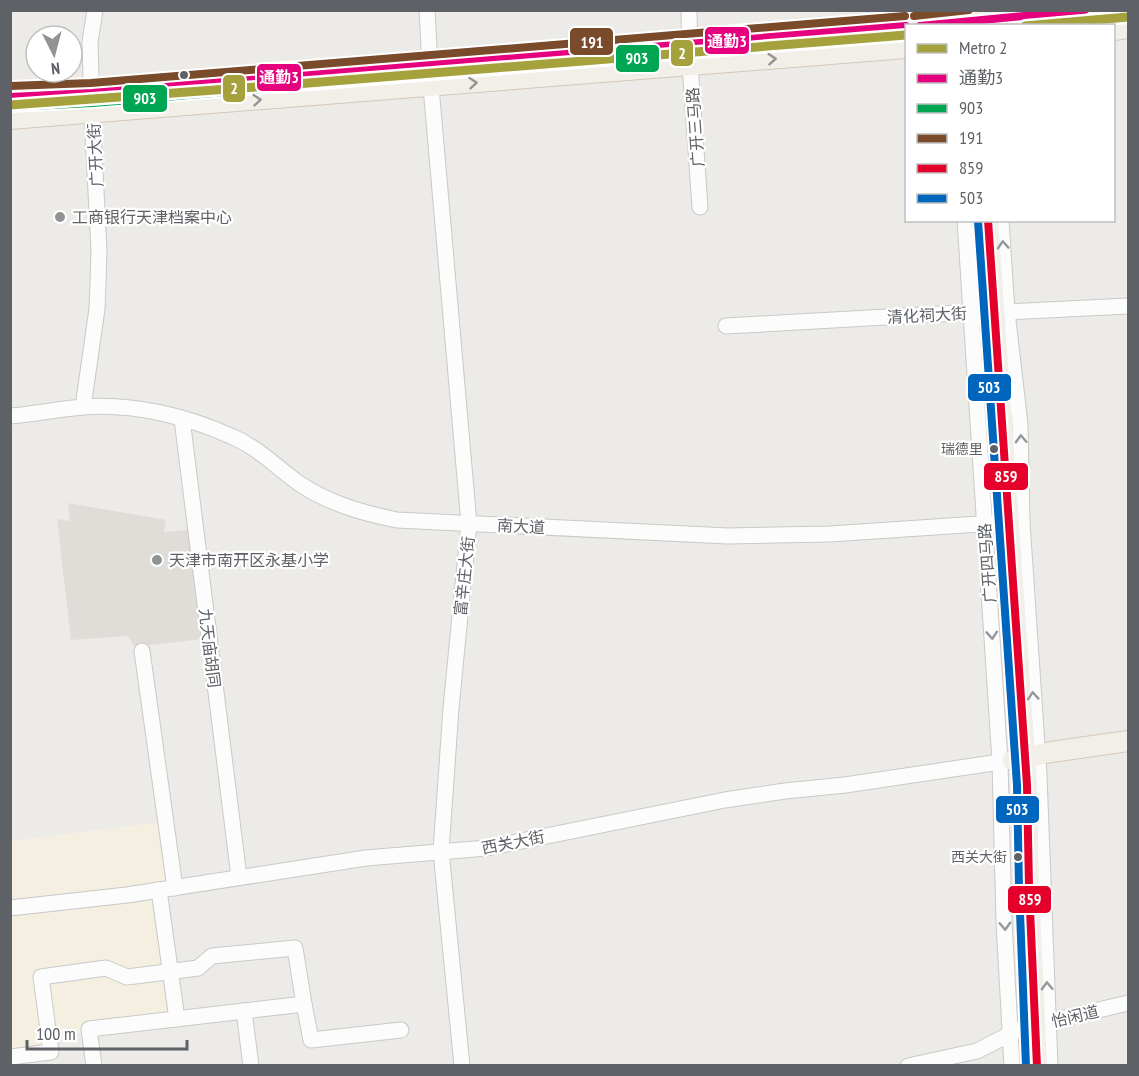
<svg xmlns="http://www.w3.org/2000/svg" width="1139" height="1076" viewBox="0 0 1139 1076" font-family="'PT Sans Narrow','Noto Sans SC',sans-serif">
  <rect width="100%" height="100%" fill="#edebe8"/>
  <path fill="#f5efe2" d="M161,822L169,882L158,908L172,1021L54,1036L56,1053L11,1059L10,841Z"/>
  <path fill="#e0ddd8" d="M68,503L166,520L164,532L188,530L205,625L202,639L135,647L128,636L71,640L57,519L70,521Z"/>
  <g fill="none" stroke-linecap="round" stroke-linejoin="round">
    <defs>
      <g id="minor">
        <path d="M427,10L431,87L469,524L451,708L441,851L462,1066"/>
        <path d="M689,10L690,65L700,207"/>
        <path d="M965,220L1000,762L1004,922L1012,1066"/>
        <path d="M1001,220L1007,312L1020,424L1022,522L1039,775L1050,1066"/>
        <path d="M726,326L993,311L1007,312L1128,306"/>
        <path d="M83,407L97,309L98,283L99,250L92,114L90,42L95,10"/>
        <path d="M10,416C35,414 59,409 83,407C133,403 187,416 233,437C259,448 277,468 300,484C330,504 363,513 397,520L728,536L830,534L1009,522H1022"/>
        <path d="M182,419L239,877"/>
        <path d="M142,651L175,888"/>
        <path d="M159,890L177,1019"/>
        <path d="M10,908L127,895L366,858L487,848L725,800L785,791L845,785L1013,760"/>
        <path d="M244,1011L251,1066"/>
        <path d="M10,1057L51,1052L41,977L106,968L127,977L198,968L212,956L295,948L304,1004L311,1040L401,1030"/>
        <path d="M94,1066L89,1029L304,1004"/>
        <path d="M908,1066L977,1051L1022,1028L1128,1003"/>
      </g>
      <g id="major">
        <path d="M915,26L1090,10"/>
        <path d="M1114,30L1128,28"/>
        <path d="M10,97L92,93L906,26"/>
        <path d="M10,119L906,48"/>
        <path d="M988,220L1027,785L1029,887L1037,1066"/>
        <path d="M1013,760L1051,752L1128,741"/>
      </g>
    </defs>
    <use href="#minor" stroke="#c9c9c8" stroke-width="17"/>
    <use href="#major" stroke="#d4c8b7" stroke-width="22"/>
    <use href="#minor" stroke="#fcfcfc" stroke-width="15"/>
    <use href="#major" stroke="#f2efe9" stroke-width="20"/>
    <defs>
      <g id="bus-1">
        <path d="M920,26L1085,10"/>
        <path d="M10,97L92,93L906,26"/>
      </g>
      <g id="bus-2">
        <path d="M1036,26L1091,20"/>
        <path d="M11,107L93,103L906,36"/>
      </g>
      <g id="bus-3">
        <path d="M914,16L969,10"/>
        <path d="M10,86L91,83L905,16"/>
      </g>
      <path id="bus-4" d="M988,220L1027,785L1029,887L1037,1066"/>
      <path id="bus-5" d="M978,221L1017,785L1019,887L1026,1066"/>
    </defs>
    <use href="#bus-1" stroke="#fff" stroke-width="12"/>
    <use href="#bus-2" stroke="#fff" stroke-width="12"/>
    <use href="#bus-3" stroke="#fff" stroke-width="12"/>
    <use href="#bus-4" stroke="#fff" stroke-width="12"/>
    <use href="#bus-5" stroke="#fff" stroke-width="12"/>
    <use href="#bus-1" stroke="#e5007d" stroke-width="8"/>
    <use href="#bus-2" stroke="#00a651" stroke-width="8"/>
    <use href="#bus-3" stroke="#7a4b2a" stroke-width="8"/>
    <use href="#bus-4" stroke="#e4002b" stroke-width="8"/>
    <use href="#bus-5" stroke="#0065bd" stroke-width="8"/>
    <defs>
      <g id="metro-1">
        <path d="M1025,26L1128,17"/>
        <path d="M10,105L296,84L906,35"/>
      </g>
    </defs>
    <use href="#metro-1" stroke="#fff" stroke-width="14"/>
    <use href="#metro-1" stroke="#a5a23d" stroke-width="9"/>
  </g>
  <defs><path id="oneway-chevron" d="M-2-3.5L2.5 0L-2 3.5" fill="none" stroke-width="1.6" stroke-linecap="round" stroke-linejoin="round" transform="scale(1.5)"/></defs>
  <g stroke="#929394">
    <use href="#oneway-chevron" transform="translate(772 59) rotate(-4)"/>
    <use href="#oneway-chevron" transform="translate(473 83) rotate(-5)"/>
    <use href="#oneway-chevron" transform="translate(257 100) rotate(-5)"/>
  </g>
  <g stroke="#95989a">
    <use href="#oneway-chevron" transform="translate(1003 245) rotate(-94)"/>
    <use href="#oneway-chevron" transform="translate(1021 439) rotate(-92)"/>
    <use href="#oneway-chevron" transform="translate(992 635) rotate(86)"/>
    <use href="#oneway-chevron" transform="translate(1033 696) rotate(-94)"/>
    <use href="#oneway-chevron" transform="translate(1005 926) rotate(87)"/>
    <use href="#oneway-chevron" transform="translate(1047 986) rotate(-92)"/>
  </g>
  <g fill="#5e6266" stroke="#fff" stroke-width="2">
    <circle cx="184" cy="75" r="5"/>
    <circle cx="994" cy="449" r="5"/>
    <circle cx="1018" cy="857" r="5"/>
  </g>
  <g fill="#909294" stroke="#fff" stroke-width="2">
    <circle cx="60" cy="217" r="6"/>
    <circle cx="157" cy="560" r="6"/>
  </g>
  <g text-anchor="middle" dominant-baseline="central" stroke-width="4.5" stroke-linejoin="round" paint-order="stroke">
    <g font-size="14" fill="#5e6266" stroke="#fff" text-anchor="end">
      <text x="983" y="449">瑞德里</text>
      <text x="1007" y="857">西关大街</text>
    </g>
    <g font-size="16" fill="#5e6266" stroke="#fff">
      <text transform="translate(695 127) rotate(-94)">广开三马路</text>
      <text transform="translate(95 155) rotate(-93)">广开大街</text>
      <text transform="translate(927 315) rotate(-3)">清化祠大街</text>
      <text transform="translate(521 526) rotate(3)">南大道</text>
      <text transform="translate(987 563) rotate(-94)">广开四马路</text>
      <text transform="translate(464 576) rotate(-84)">富辛庄大街</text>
      <text transform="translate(210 648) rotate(83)">九天庙胡同</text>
      <text transform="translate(513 842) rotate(-11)">西关大街</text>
      <text transform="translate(1075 1016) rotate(-13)">怡闲道</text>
    </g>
    <g font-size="16" fill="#5e6266" stroke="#fff" text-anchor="start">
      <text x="72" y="217">工商银行天津档案中心</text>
      <text x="169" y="560">天津市南开区永基小学</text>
    </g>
  </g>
  <g stroke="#fff" stroke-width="2">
    <rect x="704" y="26" width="46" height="29" rx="6" fill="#e5007d"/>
    <rect x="569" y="27" width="45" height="29" rx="6" fill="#7a4b2a"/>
    <rect x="670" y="39" width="24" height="28" rx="6" fill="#a5a23d"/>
    <rect x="615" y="44" width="45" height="29" rx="6" fill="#00a651"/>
    <rect x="256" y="63" width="46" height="29" rx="6" fill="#e5007d"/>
    <rect x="222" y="74" width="24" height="29" rx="6" fill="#a5a23d"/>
    <rect x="122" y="84" width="46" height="29" rx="6" fill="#00a651"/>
    <rect x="967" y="373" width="45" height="29" rx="6" fill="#0065bd"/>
    <rect x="983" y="462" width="46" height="29" rx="6" fill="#e4002b"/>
    <rect x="995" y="795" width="45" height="29" rx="6" fill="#0065bd"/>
    <rect x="1007" y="885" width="45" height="29" rx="6" fill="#e4002b"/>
  </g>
  <g font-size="16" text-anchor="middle" font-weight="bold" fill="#fff">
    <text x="727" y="47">通勤3</text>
    <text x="592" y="48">191</text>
    <text x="682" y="59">2</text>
    <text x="637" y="64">903</text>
    <text x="279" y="83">通勤3</text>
    <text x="234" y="94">2</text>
    <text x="145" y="104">903</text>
    <text x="989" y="393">503</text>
    <text x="1006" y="482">859</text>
    <text x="1017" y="815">503</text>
    <text x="1030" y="905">859</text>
  </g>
  <rect width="1139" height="1076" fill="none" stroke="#5e6266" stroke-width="24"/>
  <rect x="905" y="24" width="210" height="198" fill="#ffffff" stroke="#bfc0c2" stroke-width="1.5"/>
  <rect x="917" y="44" width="30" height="9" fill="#a5a23d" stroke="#bfc0c2" stroke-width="1.5"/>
  <text x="959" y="54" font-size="18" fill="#5e6266">Metro 2</text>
  <rect x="917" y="74" width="30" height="9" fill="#e5007d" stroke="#bfc0c2" stroke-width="1.5"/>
  <text x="959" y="84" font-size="18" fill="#5e6266">通勤3</text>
  <rect x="917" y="104" width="30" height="9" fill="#00a651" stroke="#bfc0c2" stroke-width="1.5"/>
  <text x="959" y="114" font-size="18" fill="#5e6266">903</text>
  <rect x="917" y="134" width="30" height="9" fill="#7a4b2a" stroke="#bfc0c2" stroke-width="1.5"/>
  <text x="959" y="144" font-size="18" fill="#5e6266">191</text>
  <rect x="917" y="164" width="30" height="9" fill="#e4002b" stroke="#bfc0c2" stroke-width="1.5"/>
  <text x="959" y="174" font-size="18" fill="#5e6266">859</text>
  <rect x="917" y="194" width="30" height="9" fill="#0065bd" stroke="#bfc0c2" stroke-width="1.5"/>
  <text x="959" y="204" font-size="18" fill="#5e6266">503</text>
  <g transform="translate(54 54) rotate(174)"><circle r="28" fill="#ffffff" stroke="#bfc0c2" stroke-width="1.5"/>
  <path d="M0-4.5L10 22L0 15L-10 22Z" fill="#909294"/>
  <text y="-9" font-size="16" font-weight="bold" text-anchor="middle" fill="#5e6266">N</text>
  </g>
  <path d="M27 1040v9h160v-9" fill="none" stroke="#5e6266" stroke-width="3"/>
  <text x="36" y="1040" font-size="18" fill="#5e6266" stroke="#ffffff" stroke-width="4.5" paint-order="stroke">100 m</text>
</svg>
